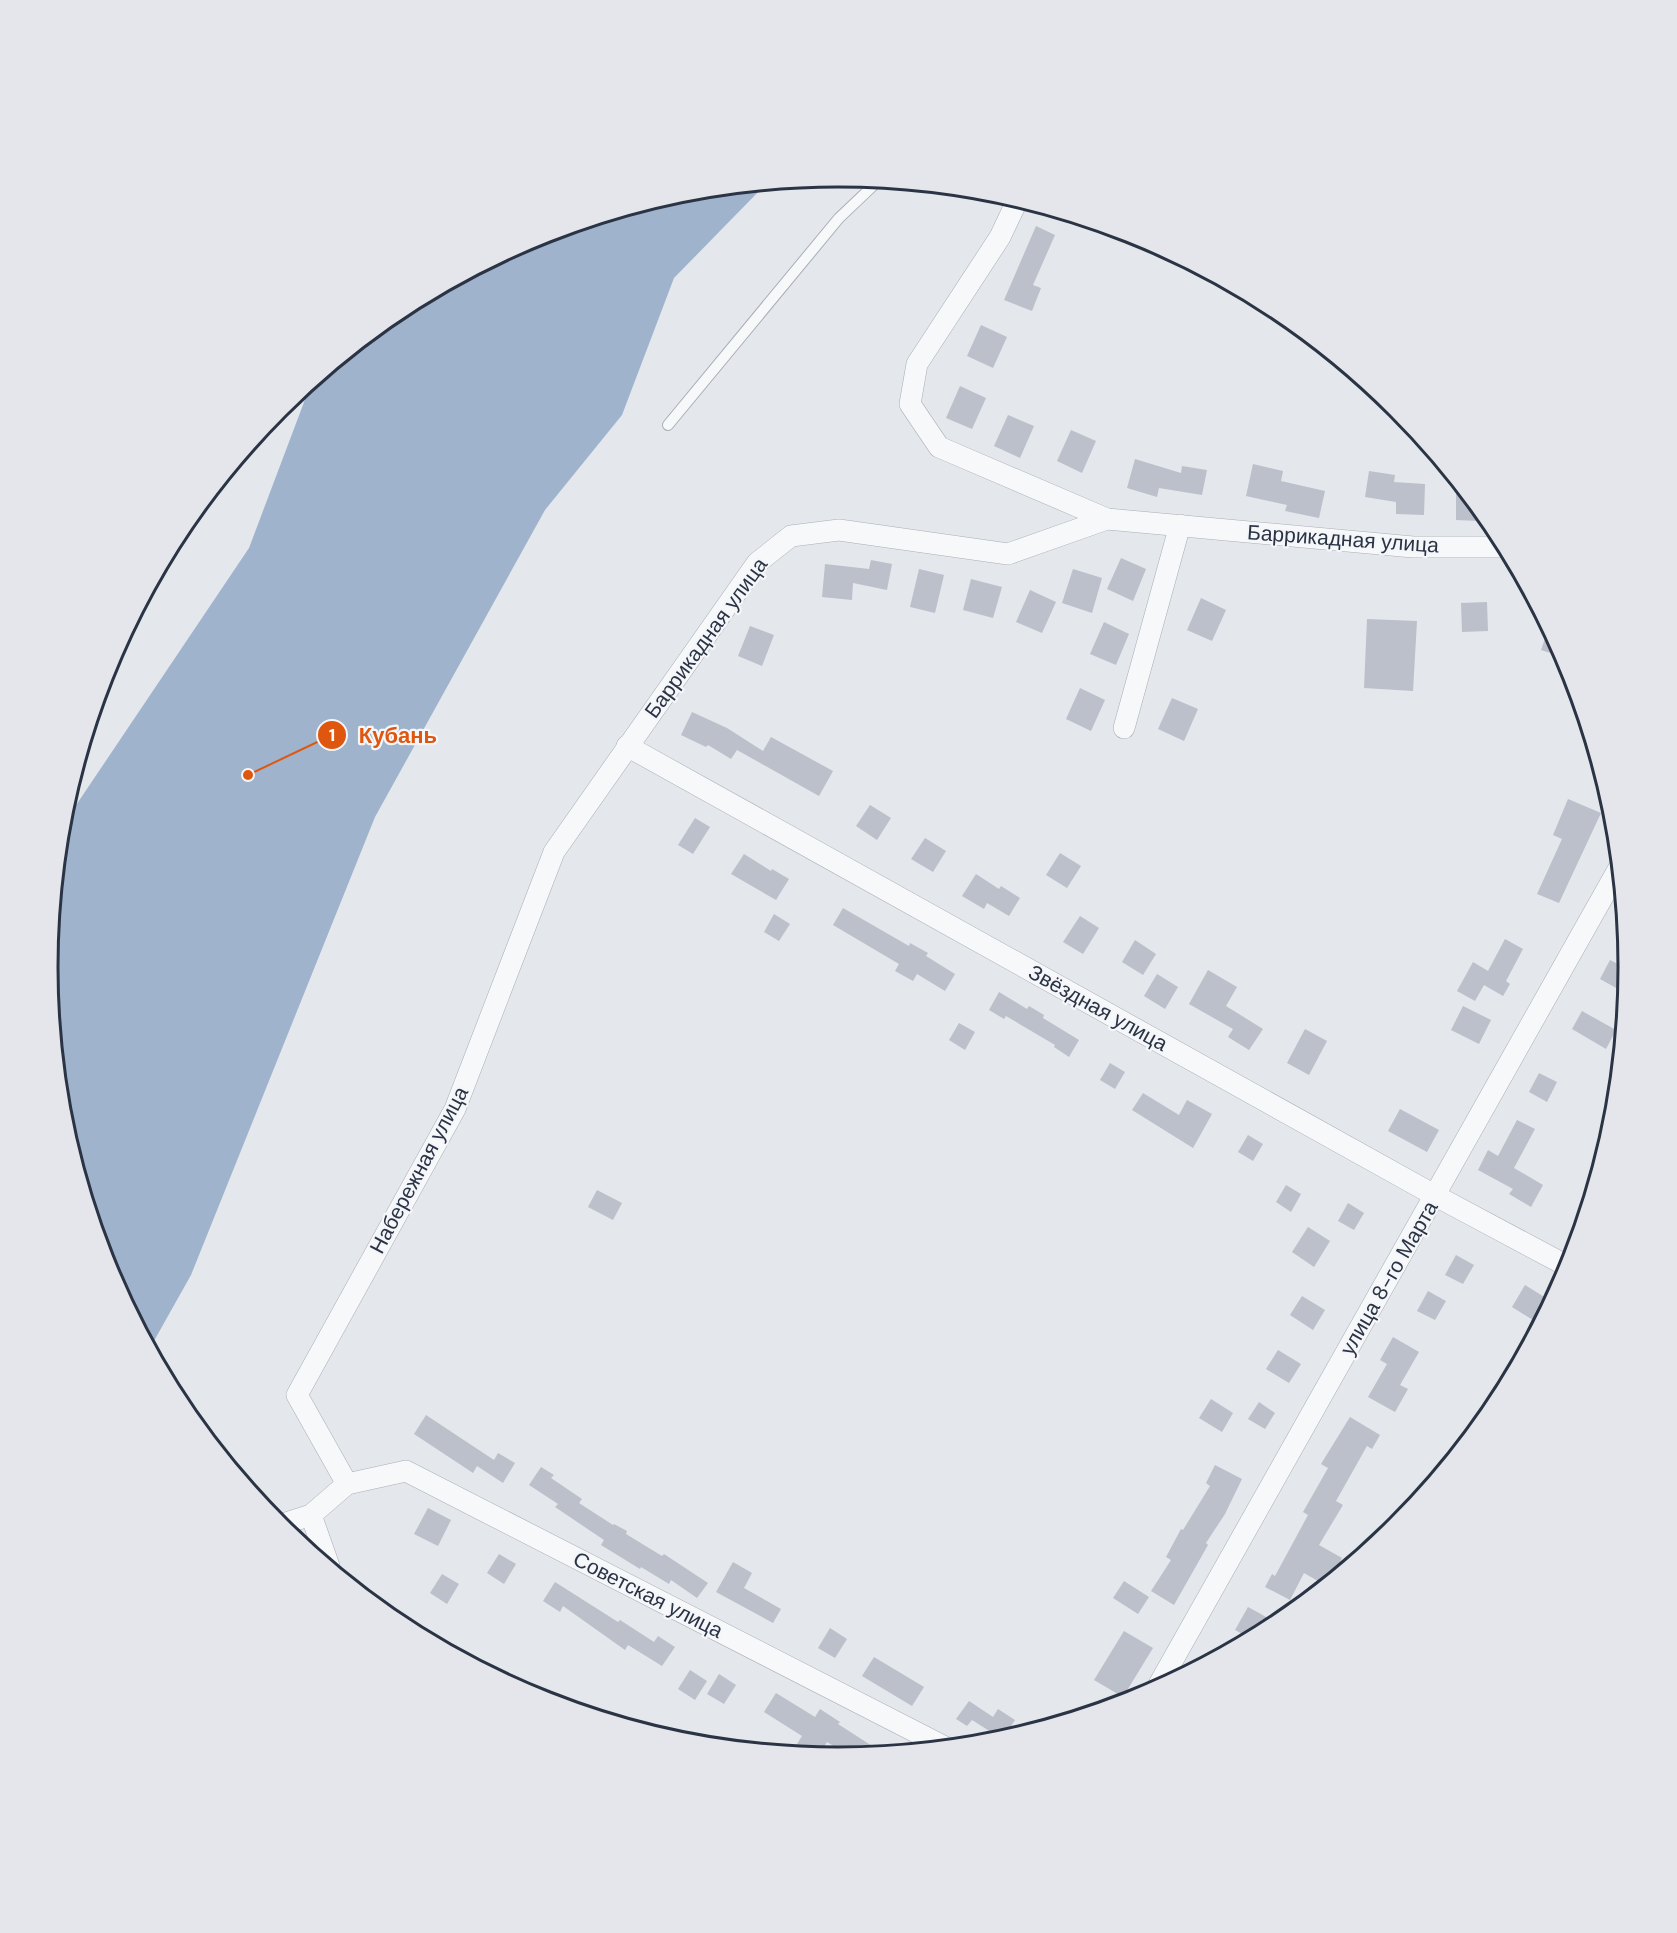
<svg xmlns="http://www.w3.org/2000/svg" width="1677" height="1933" viewBox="0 0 1677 1933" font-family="'DM Sans',sans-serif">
  <rect width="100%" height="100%" fill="#e4e7ec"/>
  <path fill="#9fb4cc" d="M767,183L674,278L622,415L545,510L375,817L191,1275L150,1348L108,1269L63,1120L48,967L62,826L249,548L312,381L400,309L536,236L685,191Z"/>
  <g fill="#bbc0ca">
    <path d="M1036,226L1055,235L1033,285L1041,288L1032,311L1004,300Z"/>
    <path d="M981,325L1007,337L993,368L967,356Z"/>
    <path d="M960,386L986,398L972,429L946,418Z"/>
    <path d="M1008,415L1034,426L1020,458L994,446Z"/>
    <path d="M1071,430L1096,441L1082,473L1057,461Z"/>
    <path d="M1135,459L1181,473L1182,466L1207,470L1202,495L1159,488L1157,497L1127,488Z"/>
    <path d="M1253,464L1283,471L1281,481L1325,491L1319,518L1285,511L1287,505L1246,496Z"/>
    <path d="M1369,471L1395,475L1394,482L1425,484L1424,515L1396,514V502L1365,497Z"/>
    <path d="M1456,494H1469L1479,507L1478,521L1456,520Z"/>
    <path d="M1121,558L1146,569L1133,601L1107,589Z"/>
    <path d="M871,560L892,564L887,590L853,583L852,600L822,597L825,564L869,569Z"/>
    <path d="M919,569L944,575L935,613L910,607Z"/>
    <path d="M1073,569L1102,578L1092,613L1062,603Z"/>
    <path d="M971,579L1002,587L993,618L963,610Z"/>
    <path d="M1030,590L1056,602L1042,633L1016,622Z"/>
    <path d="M1201,598L1226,610L1212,641L1187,630Z"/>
    <path d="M1487,602L1488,631L1462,632L1461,603Z"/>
    <path d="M1367,619L1417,621L1413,691L1364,688Z"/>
    <path d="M1104,622L1129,634L1116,665L1090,654Z"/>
    <path d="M750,626L774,635L762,666L738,656Z"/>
    <path d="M1549,627L1558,644L1566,658L1541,650Z"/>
    <path d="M1080,688L1105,700L1091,731L1066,719Z"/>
    <path d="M1172,698L1198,709L1184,741L1158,729Z"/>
    <path d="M692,712L727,728L763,751L771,737L833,771L819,796L737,750L731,759L708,745L706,747L681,735Z"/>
    <path d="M1568,799L1601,813L1559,903L1537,894L1562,839L1553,835Z"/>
    <path d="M870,805L891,818L877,840L856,826Z"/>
    <path d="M695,818L710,827L693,854L678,845Z"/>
    <path d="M925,838L946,851L933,872L911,859Z"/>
    <path d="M1060,853L1081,866L1067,888L1046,875Z"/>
    <path d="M744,854L771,871L772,869L789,879L776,900L731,874Z"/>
    <path d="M976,874L999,889L1001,886L1020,898L1009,916L987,903L984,909L962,896Z"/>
    <path d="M843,908L909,946L910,943L928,953L926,956L955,974L945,991L917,974L913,981L895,971L899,964L833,925Z"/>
    <path d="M774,914L790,924L779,941L764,932Z"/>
    <path d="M1080,916L1099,928L1083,954L1063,942Z"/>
    <path d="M1505,939L1523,949L1506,981L1510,984L1503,996L1484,985L1475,1001L1457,991L1473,962L1488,971Z"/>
    <path d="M1135,940L1156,954L1143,975L1122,962Z"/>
    <path d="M1610,960L1628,969L1618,989L1600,979Z"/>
    <path d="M1208,970L1237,987L1226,1006L1263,1029L1249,1050L1228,1037L1233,1029L1189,1004Z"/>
    <path d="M1157,974L1178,987L1165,1009L1144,996Z"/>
    <path d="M999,992L1027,1009L1029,1006L1044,1015L1043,1018L1079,1040L1069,1057L1054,1047L1055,1045L1006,1016L1004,1019L989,1010Z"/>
    <path d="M1463,1006L1491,1020L1479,1044L1451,1030Z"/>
    <path d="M1582,1011L1616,1030L1606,1049L1572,1029Z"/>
    <path d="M959,1023L975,1032L965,1050L949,1040Z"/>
    <path d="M1305,1029L1327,1041L1309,1075L1287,1063Z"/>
    <path d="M1110,1063L1125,1072L1115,1089L1100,1080Z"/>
    <path d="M1539,1073L1557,1082L1547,1102L1529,1092Z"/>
    <path d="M1143,1093L1179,1115L1187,1100L1212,1114L1193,1148L1132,1110Z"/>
    <path d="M1400,1109L1439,1130L1427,1152L1388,1131Z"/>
    <path d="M1517,1120L1535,1129L1514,1168L1543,1185L1531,1207L1509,1194L1513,1189L1478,1170L1488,1150L1498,1156Z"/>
    <path d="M1248,1135L1263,1144L1253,1161L1238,1152Z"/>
    <path d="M1286,1185L1301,1194L1291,1212L1276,1202Z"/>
    <path d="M597,1190L622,1203L613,1220L588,1207Z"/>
    <path d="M1348,1203L1364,1213L1354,1230L1338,1221Z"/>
    <path d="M1308,1227L1330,1241L1314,1267L1292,1252Z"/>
    <path d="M1456,1255L1474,1265L1463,1284L1445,1275Z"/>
    <path d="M1525,1285L1546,1298L1533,1320L1512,1307Z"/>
    <path d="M1428,1291L1446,1301L1435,1320L1417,1311Z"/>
    <path d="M1302,1296L1325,1310L1313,1330L1290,1315Z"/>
    <path d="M1393,1337L1419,1352L1400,1385L1408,1389L1395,1412L1368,1397L1387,1364L1380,1360Z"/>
    <path d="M1278,1350L1301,1364L1289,1383L1266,1369Z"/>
    <path d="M1211,1399L1233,1413L1222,1432L1199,1418Z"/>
    <path d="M1259,1402L1275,1413L1265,1429L1248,1419Z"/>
    <path d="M426,1415L494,1460L498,1453L515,1463L503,1483L477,1466L473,1473L414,1434Z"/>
    <path d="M1350,1417L1380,1435L1372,1449L1367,1446L1336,1501L1343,1505L1319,1545L1342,1558L1329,1582L1325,1585L1304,1573L1290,1600L1265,1587L1272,1574L1275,1576L1308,1515L1303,1512L1328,1468L1321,1464Z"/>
    <path d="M1215,1465L1242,1479L1225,1514L1206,1543L1208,1545L1174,1605L1151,1591L1171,1560L1166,1557L1181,1529L1183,1530L1210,1486L1206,1483Z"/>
    <path d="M541,1467L554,1475L551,1478L582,1499L579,1503L613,1525L614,1524L627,1531L626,1534L662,1556L664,1554L708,1583L697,1598L671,1580L669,1584L641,1567L640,1569L601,1545L604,1540L555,1507L558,1504L529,1485Z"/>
    <path d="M428,1508L451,1520L438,1546L414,1534Z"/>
    <path d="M499,1554L516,1564L504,1584L487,1573Z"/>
    <path d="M733,1562L752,1573L744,1588L781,1609L773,1623L716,1592Z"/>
    <path d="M442,1574L459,1584L447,1604L430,1593Z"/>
    <path d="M1124,1581L1149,1597L1138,1614L1113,1598Z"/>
    <path d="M555,1582L618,1622L620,1620L654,1642L658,1636L675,1647L662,1666L628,1645L625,1650L563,1606L560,1612L543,1601Z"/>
    <path d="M1248,1607L1259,1613L1278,1624L1250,1638L1235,1630Z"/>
    <path d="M830,1628L847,1639L835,1658L818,1648Z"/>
    <path d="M1124,1631L1153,1648L1123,1697L1094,1680Z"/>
    <path d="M874,1657L924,1687L912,1706L862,1676Z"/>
    <path d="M690,1670L707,1681L695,1700L678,1689Z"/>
    <path d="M719,1674L736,1685L724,1704L707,1694Z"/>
    <path d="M776,1693L815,1717L820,1709L840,1722L838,1724L883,1753L850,1756L827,1742L819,1755L792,1752L802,1736L764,1712Z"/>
    <path d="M969,1701L993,1717L998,1709L1015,1720L1009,1729L1015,1733L1013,1736L1002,1739L972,1720L967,1726L956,1719Z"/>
  </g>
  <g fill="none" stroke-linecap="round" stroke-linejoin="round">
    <defs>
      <path id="lane" d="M668,425L839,218L879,180"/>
      <g id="street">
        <path d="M1018,199L1000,237L917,364L910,404L939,447L1107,519L1413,547H1506"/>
        <path d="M1124,728L1180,525"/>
        <path d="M627,746L1436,1196L1569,1267"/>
        <path d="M347,1484L406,1471L945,1747"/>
        <path d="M311,1515L329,1566"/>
        <path d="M280,1525L311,1515L347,1484L297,1395L455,1109L554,852L757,563L791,536L839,530L1008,554L1107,519"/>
        <path d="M1157,1688L1619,868"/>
      </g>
    </defs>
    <use href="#lane" stroke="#a9aeb7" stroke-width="12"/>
    <use href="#street" stroke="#a9aeb7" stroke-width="22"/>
    <use href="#lane" stroke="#f7f8fa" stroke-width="10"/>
    <use href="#street" stroke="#f7f8fa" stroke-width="21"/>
  </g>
  <g text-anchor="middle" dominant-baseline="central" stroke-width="4.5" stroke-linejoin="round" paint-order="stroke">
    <g font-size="21" fill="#2b3445" stroke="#f4f6f9">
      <text transform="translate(1343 539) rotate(4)">Баррикадная улица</text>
      <text transform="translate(706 638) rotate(-54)">Баррикадная улица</text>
      <text transform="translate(1098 1008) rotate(29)">Звёздная улица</text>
      <text transform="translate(419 1170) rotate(-62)">Набережная улица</text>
      <text transform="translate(1389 1278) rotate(-60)">улица 8-го Марта</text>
      <text transform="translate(648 1595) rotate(27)">Советская улица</text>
    </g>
  </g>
  <path d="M0 0H1677V1933H0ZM58 967a780 780 0 1 1 1560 0a780 780 0 1 1-1560 0Z" fill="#e4e6eb" fill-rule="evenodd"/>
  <path fill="none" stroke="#2b3445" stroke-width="3" d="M58 967a780 780 0 1 1 1560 0a780 780 0 1 1-1560 0Z"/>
  <path fill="none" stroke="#df570f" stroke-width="2" d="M248 775L332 735"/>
  <g fill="#df570f" stroke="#f4f6f9" stroke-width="2">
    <circle cx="248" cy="775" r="6"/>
    <circle cx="332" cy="735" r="15"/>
  </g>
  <g font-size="18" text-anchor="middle" font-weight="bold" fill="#fff">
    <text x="332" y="741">1</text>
  </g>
  <g font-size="22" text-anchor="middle" font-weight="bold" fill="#df570f" stroke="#f4f6f9" stroke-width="4.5" stroke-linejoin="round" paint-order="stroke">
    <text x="398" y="743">Кубань</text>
  </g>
</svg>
